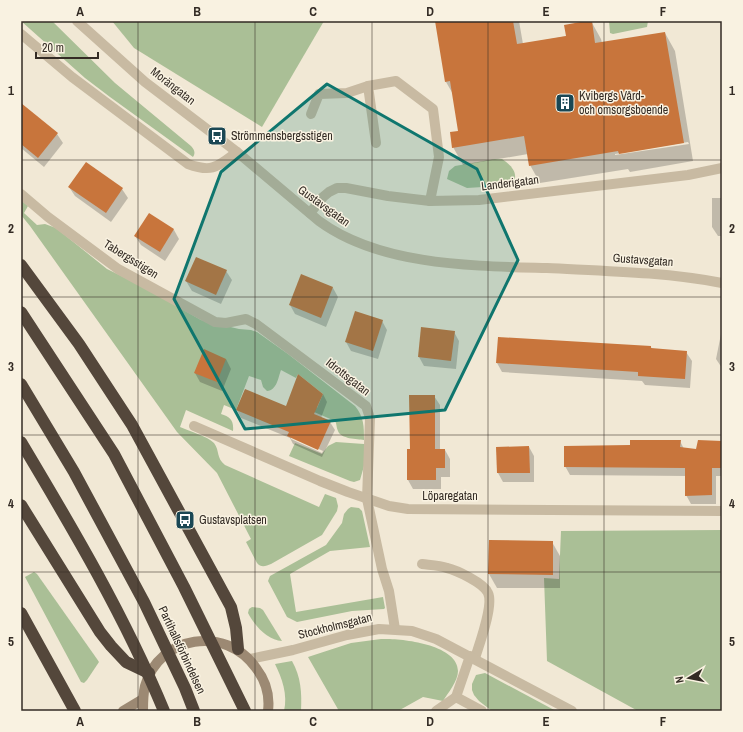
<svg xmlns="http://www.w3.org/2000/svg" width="743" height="732" viewBox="0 0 743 732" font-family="'Archivo Narrow',sans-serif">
  <rect width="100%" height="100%" fill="#f1e8d5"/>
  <g fill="#aabf96">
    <path d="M21,21H52L115,83L191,146C194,149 196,153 193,157L110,97L85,78Z"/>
    <path d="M112,21H324L262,127L134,48Z"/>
    <path d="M609,21H648L647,27L613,34L610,33Z"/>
    <path d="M495,159H502C511,165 520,174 512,185L467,188L447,179L449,171L455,166Z"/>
    <path d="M21,200L28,206L24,213L37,225L45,224L56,228L107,269L138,284L201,320L239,329L251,330L257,332L288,354L355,406C364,417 364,426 364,440C357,439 341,439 338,431C336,427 337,424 335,421L314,412L316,407L317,408L323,394L298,374L296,378L281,370C278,378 277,390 267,391L263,387L261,380L249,376L236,410L224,405L221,414C230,417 234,420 233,431L186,410L180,427C189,431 207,436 214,443C220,451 216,458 225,465L319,507L325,494L336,498L338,506L337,511L322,535L271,564C266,566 261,568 257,563L246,542L251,539L217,473L177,432L30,226L21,215Z"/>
    <path d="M336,442L364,444V466L360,480L354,482L350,481L289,456L295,443L322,454L328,446Z"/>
    <path d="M351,507L359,508L362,511L370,547L330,551L290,574L296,612L383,597L385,608L384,609L352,611L297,622L287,617L268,581L270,576L326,545L342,523L344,514L348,509Z"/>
    <path d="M722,530V711H638L547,661L544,578L559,579L561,531Z"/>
    <path d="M34,572L37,574L97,659L99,662L87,680L84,683L81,682L25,577Z"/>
    <path d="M252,607L260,608L263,610L282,641C268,641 254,625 248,613L249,609Z"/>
    <path d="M381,639C400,638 458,644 458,671C458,681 448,693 443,701L423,697L398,711H339L308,657L351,643Z"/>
    <path d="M292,661C301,677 302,693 301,711H284C288,695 282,678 275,664Z"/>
    <path d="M485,673L556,711H492L479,701L474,695L472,690V684L476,675Z"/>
  </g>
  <g fill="#0003" fill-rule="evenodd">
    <path d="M436,21H519L523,44L567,36L591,21L601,39L602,43L665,33L675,51L693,161L630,172L628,169L540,183L530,165L528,154L463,165L453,147L459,132L453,94L446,82ZM688,142L689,144L615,155V154Z"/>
    <path d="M21,104L57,134L63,143L44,167L21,148Z"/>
    <path d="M86,163L122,189L128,198L111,222L75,196L69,187Z"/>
    <path d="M712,198H722V236H718L712,227Z"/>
    <path d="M149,214L174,230L179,239L165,261L141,245L135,236Z"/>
    <path d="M226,271L232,280L221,304L192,291L186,281Z"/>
    <path d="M333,288L338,297L326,327L295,314L290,305Z"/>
    <path d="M382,321L387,330L378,359L351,351L346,342Z"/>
    <path d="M454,332L459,341L456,369L424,366L419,357Z"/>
    <path d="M721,334L722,335V368L716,359Z"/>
    <path d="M651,347L652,349L686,352L692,361L690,388L645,385L642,381L502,372L497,363Z"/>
    <path d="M226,359L231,369L222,391L200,382L195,373Z"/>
    <path d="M323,394L327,402L321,418L330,422L335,430L322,457L293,444L290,438L241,418L237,410L287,407ZM291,436L323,451L322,453L291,439Z"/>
    <path d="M434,396L440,405V450H445L450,459V477H441V489H413L408,480L411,450Z"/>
    <path d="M680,441L684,449L697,450L722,442V476H716V504H691L686,495V476L570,475L565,466L631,446Z"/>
    <path d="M529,447L534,456V482H503L498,473Z"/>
    <path d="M552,542L560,556V588H497L489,574Z"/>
  </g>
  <g fill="#c8753c">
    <path d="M435,21H513L517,44L566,36L564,25L586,21H592L595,43L665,32L684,143L619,154L618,151L529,166L524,136L452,148L450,132L458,131L450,81L445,82Z"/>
    <path d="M21,103L58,133L38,158L21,144Z"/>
    <path d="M86,162L123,188L106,213L68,187Z"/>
    <path d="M149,213L174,229L160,252L134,236Z"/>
    <path d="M196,257L227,270L216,295L185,281Z"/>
    <path d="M301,274L333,287L321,318L289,305Z"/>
    <path d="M355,311L383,320L373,351L345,342Z"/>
    <path d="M421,327L455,331L451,361L418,357Z"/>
    <path d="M498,337L651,346V348L687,351L685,379L638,376V372L496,363Z"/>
    <path d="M204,349L226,359L217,382L194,373Z"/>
    <path d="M298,374L323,394L314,414L331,421L318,450L287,436L289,432L236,410L245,389L286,406Z"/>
    <path d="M409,395H435V449H445V468H436V480H407V449H410Z"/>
    <path d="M630,440H681L680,447L696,449L698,440L722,441V468H712V495L685,496V468L564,467V446L630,445Z"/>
    <path d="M529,446L530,473H497L496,447Z"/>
    <path d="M489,540L553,541V575L488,574Z"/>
  </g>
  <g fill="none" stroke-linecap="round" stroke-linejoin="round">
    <g stroke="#c8baa2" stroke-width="10">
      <path d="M311,114L319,94L347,93L368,86"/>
      <path d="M376,143L368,86L396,81L433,109L439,157L430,201"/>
      <path d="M367,499L382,569L389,591L395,629"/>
      <path d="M422,564C430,565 439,565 447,568C456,570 484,583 488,593C494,605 479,645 475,658"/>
      <path d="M470,656L456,697L482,711"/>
      <path d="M436,711L456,697"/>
    </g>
    <g stroke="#c8baa2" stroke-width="10">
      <path d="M77,21L145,82L237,152L319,221C380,266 474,266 547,268C605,271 664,272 722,283"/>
      <path d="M21,34L72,77L188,164C212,173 217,167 237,152"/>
      <path d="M21,194L48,217L118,269L215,322L226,323L246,319L256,324L366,406L370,418L367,499"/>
      <path d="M310,213L323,197L329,192L337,188H346L388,196L430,201L479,200L688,175L722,168"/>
      <path d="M194,426L320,481L348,492L389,506L408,509L722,511"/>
      <path d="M250,659L293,650L347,635L379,629L412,631L436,639L572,711"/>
    </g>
    <g stroke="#9c8973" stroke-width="10">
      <path d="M123,711L143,699"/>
      <path d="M143,711C143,703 143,694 145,686C159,635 226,625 256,668C266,681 270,695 268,711"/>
    </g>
    <g stroke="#54473b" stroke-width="12">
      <path d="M21,265L79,344L132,425L231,607L236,628L238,649"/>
      <path d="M21,312L114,454L184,587L245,711"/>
      <path d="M21,384L74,472L144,602L185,688L194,711"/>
      <path d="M21,442C73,529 125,617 164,711"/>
      <path d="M21,505L100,632L111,646L126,662L149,673"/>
      <path d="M21,613L75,711"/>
    </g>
  </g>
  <path fill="#0f766e" fill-opacity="0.2" stroke="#0f766e" stroke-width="3" stroke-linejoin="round" d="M327,84L477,169L518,260L445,410L245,429L174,299L221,172Z"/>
  <path fill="none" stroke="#332b24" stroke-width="1" stroke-opacity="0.55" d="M138,21V711M255,21V711M372,21V711M488,21V711M604,21V711M21,160H722M21,297H722M21,435H722M21,572H722"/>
  <defs>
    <symbol id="building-square" viewBox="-11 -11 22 22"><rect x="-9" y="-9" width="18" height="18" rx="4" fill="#1a4754" stroke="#f9f2e1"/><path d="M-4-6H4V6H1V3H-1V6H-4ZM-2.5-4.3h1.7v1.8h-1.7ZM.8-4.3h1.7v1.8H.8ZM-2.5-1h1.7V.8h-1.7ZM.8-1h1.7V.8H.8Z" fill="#fff"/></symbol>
    <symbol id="bus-square" viewBox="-11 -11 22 22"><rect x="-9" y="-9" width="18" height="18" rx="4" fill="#1a4754" stroke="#f9f2e1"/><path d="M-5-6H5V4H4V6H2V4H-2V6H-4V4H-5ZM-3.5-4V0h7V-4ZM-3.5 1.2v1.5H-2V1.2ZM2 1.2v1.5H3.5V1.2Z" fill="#fff"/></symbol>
  </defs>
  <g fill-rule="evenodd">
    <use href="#building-square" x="554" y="92" width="22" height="22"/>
    <use href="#bus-square" x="206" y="125" width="22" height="22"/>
    <use href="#bus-square" x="174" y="509" width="22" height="22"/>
  </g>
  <g text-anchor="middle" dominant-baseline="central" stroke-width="3" stroke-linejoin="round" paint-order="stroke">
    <g font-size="12" fill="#332b24" stroke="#f9f2e1">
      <text transform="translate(173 86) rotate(38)">Morängatan</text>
      <text transform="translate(510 183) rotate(-7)">Landerigatan</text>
      <text transform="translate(324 206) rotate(36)">Gustavsgatan</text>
      <text transform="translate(131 259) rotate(32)">Tabergsstigen</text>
      <text transform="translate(643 260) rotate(4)">Gustavsgatan</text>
      <text transform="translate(348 377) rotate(38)">Idrottsgatan</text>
      <text x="450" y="496">Löparegatan</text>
      <text transform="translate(335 626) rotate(-14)">Stockholmsgatan</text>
      <text transform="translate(182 650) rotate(65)">Partihallsförbindelsen</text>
    </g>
    <g font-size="12" fill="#332b24" stroke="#f9f2e1" text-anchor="start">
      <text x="579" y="96">Kvibergs Vård-<tspan x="579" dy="14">och omsorgsboende</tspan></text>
      <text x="231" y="136">Strömmensbergsstigen</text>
      <text x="199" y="520">Gustavsplatsen</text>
    </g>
  </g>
  <rect width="743" height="732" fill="none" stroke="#f9f2e1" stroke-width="44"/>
  <g transform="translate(689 678) rotate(260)" stroke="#f9f2e1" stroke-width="3" paint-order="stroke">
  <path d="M0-3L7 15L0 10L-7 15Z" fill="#332b24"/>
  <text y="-6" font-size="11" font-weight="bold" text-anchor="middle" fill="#332b24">N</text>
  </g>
  <path d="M36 52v6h62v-6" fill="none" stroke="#332b24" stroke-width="2"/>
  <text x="42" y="52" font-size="12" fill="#332b24" stroke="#f9f2e1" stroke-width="3" paint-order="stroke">20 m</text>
  <rect x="22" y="22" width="699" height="688" fill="none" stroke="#332b24" stroke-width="1.5"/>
  <g font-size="13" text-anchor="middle" font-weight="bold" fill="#332b24">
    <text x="80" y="16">A</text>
    <text x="197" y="16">B</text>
    <text x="313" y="16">C</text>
    <text x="430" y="16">D</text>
    <text x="546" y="16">E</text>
    <text x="663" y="16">F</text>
    <text x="11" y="95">1</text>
    <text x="732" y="95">1</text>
    <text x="11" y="233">2</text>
    <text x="732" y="233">2</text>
    <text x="11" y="371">3</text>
    <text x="732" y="371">3</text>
    <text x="11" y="508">4</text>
    <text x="732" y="508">4</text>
    <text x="11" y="646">5</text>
    <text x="732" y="646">5</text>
    <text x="80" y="726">A</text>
    <text x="197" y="726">B</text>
    <text x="313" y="726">C</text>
    <text x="430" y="726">D</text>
    <text x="546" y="726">E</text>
    <text x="663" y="726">F</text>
  </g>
</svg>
